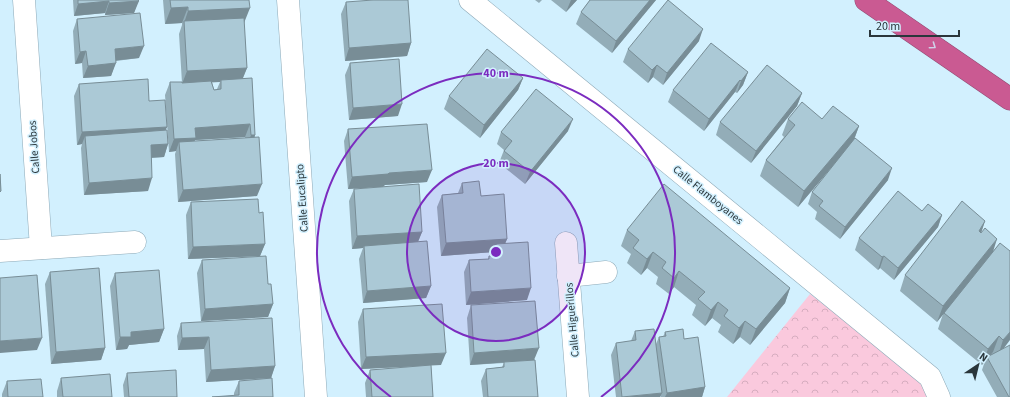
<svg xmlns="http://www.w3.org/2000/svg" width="1010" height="397" viewBox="0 0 1010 397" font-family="'Source Sans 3',sans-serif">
  <defs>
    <pattern id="park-crowns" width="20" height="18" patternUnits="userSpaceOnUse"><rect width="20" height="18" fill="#fac9dd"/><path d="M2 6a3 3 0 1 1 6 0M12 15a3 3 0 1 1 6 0" fill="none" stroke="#d6adbf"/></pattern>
  </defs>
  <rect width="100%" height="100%" fill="#d2f0fe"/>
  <path fill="url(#park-crowns)" d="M810,294L923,381L932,397H727Z"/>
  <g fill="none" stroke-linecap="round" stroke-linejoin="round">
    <defs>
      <g id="minor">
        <path d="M24,0L41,248"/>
        <path d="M288,0L316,397"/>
        <path d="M470,0L930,377L939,397"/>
        <path d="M566,243L578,397"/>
        <path d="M0,251L135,242"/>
        <path d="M568,276L606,272"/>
      </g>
      <path id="motorway" d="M866,0L1010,99"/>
    </defs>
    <use href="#minor" stroke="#8da9b7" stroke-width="23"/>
    <use href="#motorway" stroke="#924d74" stroke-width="23"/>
    <use href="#minor" stroke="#fff" stroke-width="22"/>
    <use href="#motorway" stroke="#ca5a92" stroke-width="22"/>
  </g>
  <g fill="#93adb8" fill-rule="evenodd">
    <path d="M73,0H138L134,13L105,15V13L74,16Z"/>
    <path d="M163,0H249L244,23L247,68L243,78L255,137L257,196L178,202L175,154L176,151L169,152L165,95L170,82L182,83L179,34L182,25V23L165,24ZM212,82H220L217,89L214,90ZM245,137V138L195,141V140Z"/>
    <path d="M535,0H542L539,3Z"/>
    <path d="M551,0H577L566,12Z"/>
    <path d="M590,0H656L612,53L576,24L581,12Z"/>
    <path d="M346,2L411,43L407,56L345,61L341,14Z"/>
    <path d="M77,19L139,58L116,61L111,76L83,78L82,63L75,64L73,31Z"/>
    <path d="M699,41L663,85L653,77L648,83L623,62L628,49Z"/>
    <path d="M350,63L398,116L349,120L345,75Z"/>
    <path d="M748,72L743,85L737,93L735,92L704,131L668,102L673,90Z"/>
    <path d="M523,78L518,90L480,138L444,109L449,96Z"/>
    <path d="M79,84L149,101L167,127L165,130L168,144L164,157L151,158L148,191L84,195L81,148L82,144L77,145L74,96Z"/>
    <path d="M802,93L797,106L751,163L716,135L720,122Z"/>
    <path d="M788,119H822L859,126L854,140L888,180L840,239L815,219L817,212L808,204L812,192L836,162L798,207L760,176L766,160L784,137L782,135Z"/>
    <path d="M348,129L427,182L385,185L348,189L344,141Z"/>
    <path d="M568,131L525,184L499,163L504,150L497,144L501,132Z"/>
    <path d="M462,183L481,196L507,239L505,244L527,300L466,305L464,272L469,260L488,259L489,256H492L494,252L441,256L437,207L442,195L458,193Z"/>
    <path d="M354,189L422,232L418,242L431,286L426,298L363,303L359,259L363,248L352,249L349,201Z"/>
    <path d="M191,202L259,213L265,244L260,256L188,259L186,215Z"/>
    <path d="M922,211L942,215L938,227L894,280L880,268L878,270L855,250L859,238Z"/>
    <path d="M985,221L981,233L993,251L1000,243L1004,348L1010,397H997L982,370L985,361L982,365L938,329L943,314L937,322L900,291L905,275Z"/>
    <path d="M627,230L790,288L785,303L750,345L740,337L733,344L718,332L721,325L712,318L705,326L692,315L696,305L674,287L669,294L656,284L658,277L647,268L641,275L627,263L631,254L621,246Z"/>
    <path d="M202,260L268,284L273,304L268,317L201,321L197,273Z"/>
    <path d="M50,272L105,348L101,360L51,364L45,284Z"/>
    <path d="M115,273L164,329L159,342L129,345L127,349L116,350L110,286Z"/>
    <path d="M471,305L535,360L538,397H483L481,381L486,369L502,367L504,363L470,365L467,318Z"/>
    <path d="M363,309L441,365H431L433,397H366L365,383L370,370L425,366L361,369L358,322Z"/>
    <path d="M181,323L275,366L271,378L273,397L234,395V393L239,381L267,378L206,382L204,349L178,350L177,336Z"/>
    <path d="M635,331L656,344L659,337H663L665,332L684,339L705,387L702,397H661V396L660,397H616L611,355L616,343L631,341Z"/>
    <path d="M127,373L177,397H124L123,385Z"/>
    <path d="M61,378L112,397H57V391Z"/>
    <path d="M7,381L43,397H2V394Z"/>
  </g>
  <g fill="#788d96">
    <path d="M571,0H577L566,12Z"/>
    <path d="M650,0H656L612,53L616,41Z"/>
    <path d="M109,1L105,13L74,16L78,4Z"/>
    <path d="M139,1L134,13L105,15L109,3Z"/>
    <path d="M188,7L182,23L165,24L171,8Z"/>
    <path d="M250,8L244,23H184L188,11Z"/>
    <path d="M703,29L699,41L663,85L667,73Z"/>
    <path d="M411,43L407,56L345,61L349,48Z"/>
    <path d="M144,46L139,58L111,61L115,49Z"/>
    <path d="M86,51L82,63L75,64L80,52Z"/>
    <path d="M116,63L111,76L83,78L88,66Z"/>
    <path d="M657,65L653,77L648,83L652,70Z"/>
    <path d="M247,68L242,80H221L220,82L182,84L187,71Z"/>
    <path d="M748,72L743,85L737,93L741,81Z"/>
    <path d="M523,78L518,90L480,138L484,125Z"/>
    <path d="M740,80L735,92L704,131L709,119Z"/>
    <path d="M802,93L797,106L751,163L756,151Z"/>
    <path d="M402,104L398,116L349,120L353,108Z"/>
    <path d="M573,119L568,131L525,184L530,172Z"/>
    <path d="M250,124L245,137L195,140L191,150L179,142L176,151L169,152L174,139L195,128Z"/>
    <path d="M859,126L853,142L798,207L804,191Z"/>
    <path d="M167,127L162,139L85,136L82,144L77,145L82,132Z"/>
    <path d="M251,135H255L251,147L246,148Z"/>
    <path d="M168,144L164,157L146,158L151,145Z"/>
    <path d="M892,168L888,180L840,239L845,227Z"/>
    <path d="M432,170L427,182L385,185L383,187L348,189L352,177L389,173Z"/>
    <path d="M152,178L148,191L84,195L89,183Z"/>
    <path d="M262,184L257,196L178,202L183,190Z"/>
    <path d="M942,215L938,227L894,280L898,268Z"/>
    <path d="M985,221L980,236L979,231Z"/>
    <path d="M422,232L417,244L364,246L363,248L352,249L357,236Z"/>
    <path d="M507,239L502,251L496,244L494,252L441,256L446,243Z"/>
    <path d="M997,239L992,255L937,322L943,306Z"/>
    <path d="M265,244L260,256L188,259L193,247Z"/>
    <path d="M653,252L647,268L641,275L647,259Z"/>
    <path d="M884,256L880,268L878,270L882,257Z"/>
    <path d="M679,271L674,287L669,294L674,278Z"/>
    <path d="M431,286L426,298L363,303L367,291Z"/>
    <path d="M531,288L527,300L466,305L471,292Z"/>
    <path d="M790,288L785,303L750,345L756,329Z"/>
    <path d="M718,302L712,318L705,326L711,310Z"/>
    <path d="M273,304L268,317L201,321L205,309Z"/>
    <path d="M745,321L740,337L733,344L739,328Z"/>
    <path d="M164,329L159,342L129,345L127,349L116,350L120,337L131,332Z"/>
    <path d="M1010,332V340L998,356L1003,340Z"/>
    <path d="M999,336L993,352L987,359V357L985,361L982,365L988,349Z"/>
    <path d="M209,337L204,349L178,350L182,338Z"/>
    <path d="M42,338L37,350L0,353V341Z"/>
    <path d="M105,348L101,360L51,364L56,352Z"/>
    <path d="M539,348L534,360L470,365L474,353Z"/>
    <path d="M446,353L441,365L361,369L366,357Z"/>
    <path d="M275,366L271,378L206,382L211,370Z"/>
    <path d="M705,387L702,397H665L667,393Z"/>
    <path d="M662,393L660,397H625Z"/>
  </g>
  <g fill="#abc9d6" stroke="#788d96">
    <path d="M78,0H138L139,1L109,3V1L78,4Z"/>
    <path d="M170,0H249L250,8L188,11V7L171,8Z"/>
    <path d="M373,0H408L411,43L349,48L346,2Z"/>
    <path d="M590,0H650L616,41L581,12Z"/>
    <path d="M668,0L703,29L667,73L657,65L652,70L628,49Z"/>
    <path d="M140,13L144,46L115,49L116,63L88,66L86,51L80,52L77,19Z"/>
    <path d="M244,18L247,68L187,71L184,21Z"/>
    <path d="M711,43L748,72L741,81L740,80L709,119L673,90Z"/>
    <path d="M487,49L523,78L484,125L449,96Z"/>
    <path d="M399,59L402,104L353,108L350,63Z"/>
    <path d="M767,65L802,93L756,151L720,122Z"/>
    <path d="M252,78L255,135H251L250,124L195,128L196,138L174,139L170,82H182V83L211,81L214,90L221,89V80Z"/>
    <path d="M148,79L149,101L165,100L167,127L82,132L79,84Z"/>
    <path d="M536,89L573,119L530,172L504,151L512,141L501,132Z"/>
    <path d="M802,102L822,119L833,106L859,126L804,191L766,160L795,125L788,119Z"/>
    <path d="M427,124L432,170L389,173L388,174L352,177L348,129Z"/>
    <path d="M167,130L168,144L151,145L152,178L89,183L85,136Z"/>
    <path d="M259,137L262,184L183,190L179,142Z"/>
    <path d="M855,138L892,168L845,227L819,206L823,201L812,192Z"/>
    <path d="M0,174L1,191L0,192Z"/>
    <path d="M479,181L481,196L504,194L507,239L446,243L442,195L463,193L462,183Z"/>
    <path d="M419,184L422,232L357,236L354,189Z"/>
    <path d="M664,184L790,288L756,329L745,321L739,328L724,316L728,310L718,302L711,310L698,299L705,292L679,271L674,278L662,268L666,262L653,252L647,259L633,248L639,240L627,230Z"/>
    <path d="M898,191L922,211L928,204L942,215L898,268L884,256L882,257L859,238Z"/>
    <path d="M258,199L259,213L263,212L265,244L193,247L191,202Z"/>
    <path d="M962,201L985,221L979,231L981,233L985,228L997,239L943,306L905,275Z"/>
    <path d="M427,241L431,286L367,291L364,246Z"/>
    <path d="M528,242L531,288L471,292L469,260L489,259V256H497L496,244Z"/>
    <path d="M1000,243L1010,251V332L1003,340L999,336L988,349L944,313Z"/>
    <path d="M266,256L268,284H271L273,304L205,309L202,260Z"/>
    <path d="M99,268L105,348L56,352L50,272Z"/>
    <path d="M159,270L164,329L131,332V337H120L115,273Z"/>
    <path d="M37,275L42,338L0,341V278Z"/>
    <path d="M535,301L539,348L474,353L471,305Z"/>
    <path d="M442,304L446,353L366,357L363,309Z"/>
    <path d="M272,318L275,366L211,370L209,337L182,338L181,323Z"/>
    <path d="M654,329L662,393L622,397L616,343L636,340L635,331Z"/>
    <path d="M683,329L684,339L698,337L705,387L667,393L659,337L666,336L665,332Z"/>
    <path d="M1010,345V397H1009L987,357Z"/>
    <path d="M535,360L538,397H488L486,369L504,367V362Z"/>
    <path d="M431,365L433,397H372L370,370Z"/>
    <path d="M176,370L177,397H129L127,373Z"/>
    <path d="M110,374L112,397H63L61,378Z"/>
    <path d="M272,378L273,397H212L239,395V381Z"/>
    <path d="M41,379L43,397H8L7,381Z"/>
  </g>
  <defs><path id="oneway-chevron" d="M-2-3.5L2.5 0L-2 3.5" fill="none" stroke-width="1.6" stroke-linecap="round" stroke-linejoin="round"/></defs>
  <use stroke="#d0d2e8" href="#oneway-chevron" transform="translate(933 46) rotate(35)"/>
  <circle cx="496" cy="252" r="89" fill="#7b2cbf" fill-opacity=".12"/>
  <g fill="none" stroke="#7b2cbf" stroke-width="2">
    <circle cx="496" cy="252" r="89"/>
    <path d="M391 397A179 179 0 1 1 601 397"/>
  </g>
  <g text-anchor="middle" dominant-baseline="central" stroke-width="3" stroke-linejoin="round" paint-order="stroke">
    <g font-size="11" fill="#2a363b" stroke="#d2f0fe">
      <text transform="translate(34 147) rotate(-94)">Calle Jobos</text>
      <text transform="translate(708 195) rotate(39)">Calle Flamboyanes</text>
      <text transform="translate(302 198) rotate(-94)">Calle Eucalipto</text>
      <text transform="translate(572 320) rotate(-95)">Calle Higuerillos</text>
    </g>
  </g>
  <circle cx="496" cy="252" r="6" fill="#7b2cbf" stroke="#d2f0fe" stroke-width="2"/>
  <g font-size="12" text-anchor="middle" font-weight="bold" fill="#7b2cbf" stroke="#d2f0fe" stroke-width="3" stroke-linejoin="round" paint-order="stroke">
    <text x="496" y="77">40 m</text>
    <text x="496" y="167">20 m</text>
  </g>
  <g transform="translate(978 365) rotate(35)" stroke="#d2f0fe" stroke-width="3" paint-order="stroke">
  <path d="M0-3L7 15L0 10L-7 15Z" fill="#2a363b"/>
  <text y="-6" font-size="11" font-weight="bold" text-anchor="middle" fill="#2a363b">N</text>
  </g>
  <path d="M870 30v6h89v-6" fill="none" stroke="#2a363b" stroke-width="2"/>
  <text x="876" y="30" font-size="12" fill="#2a363b" stroke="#d2f0fe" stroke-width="3" paint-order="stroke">20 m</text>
</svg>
